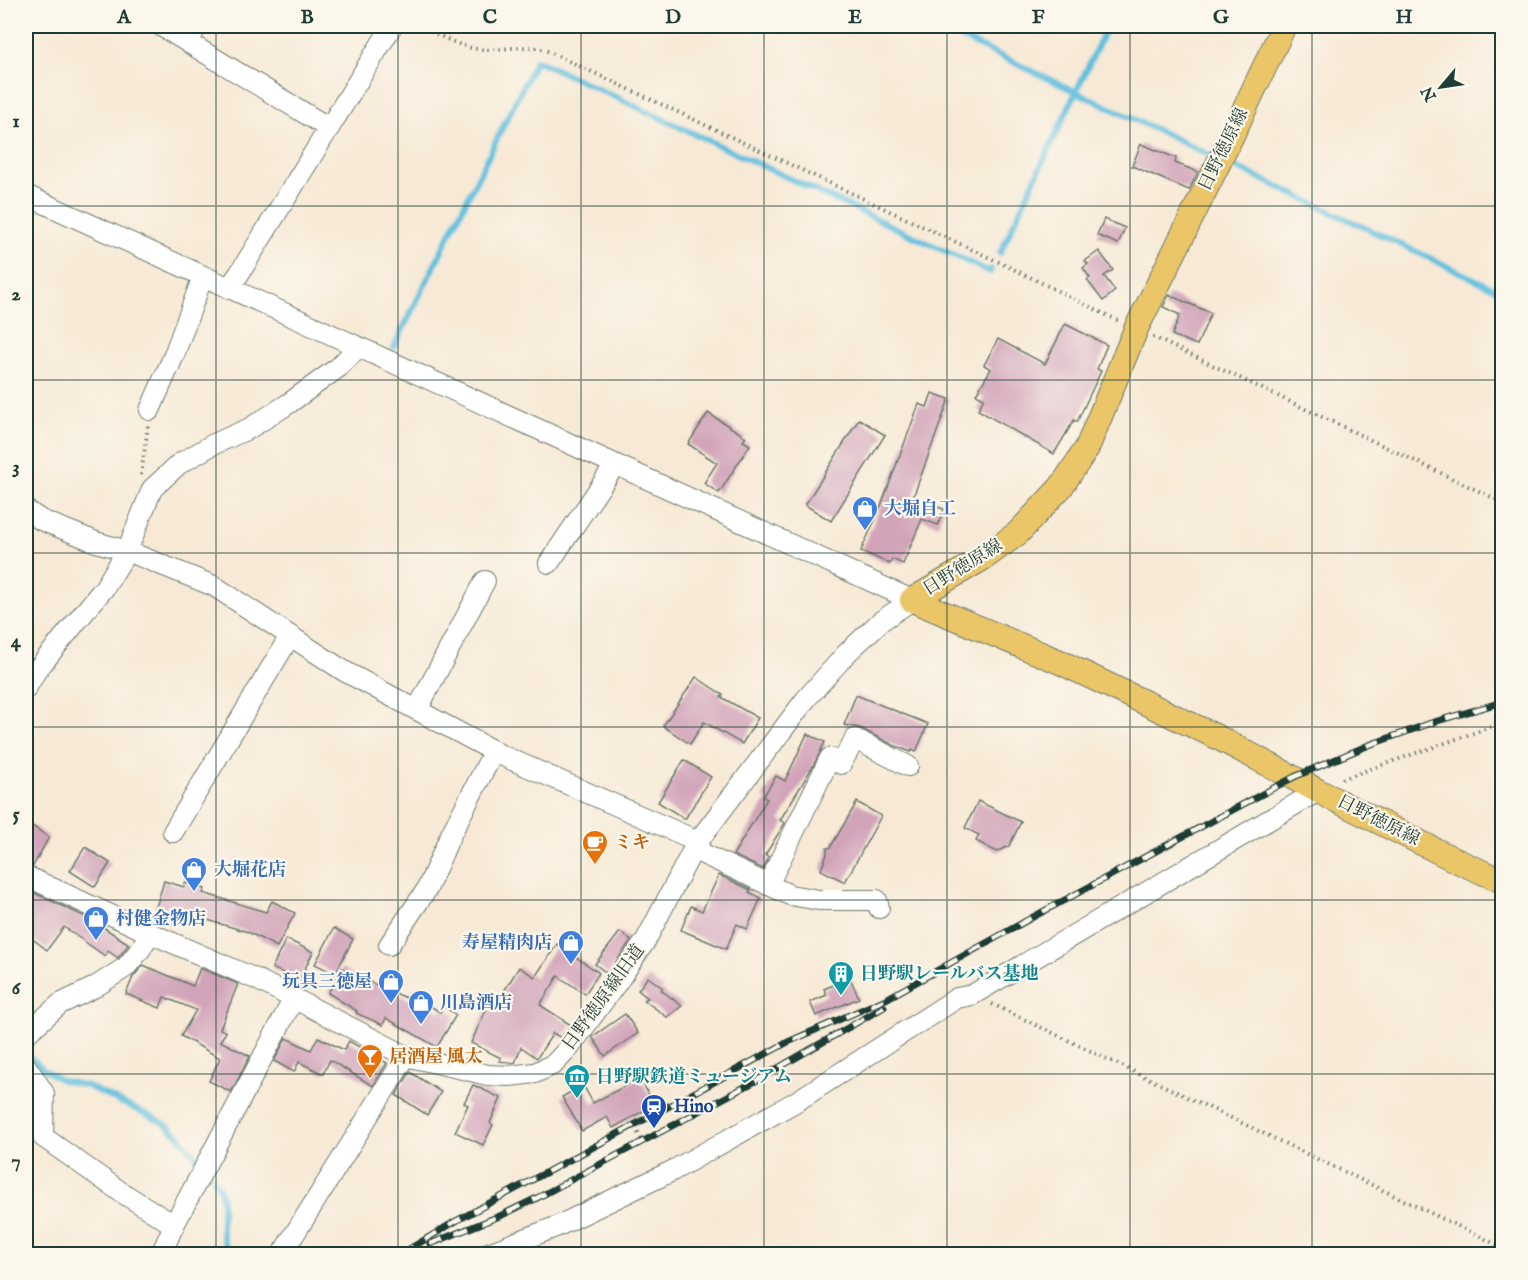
<svg xmlns="http://www.w3.org/2000/svg" width="1528" height="1280" viewBox="0 0 1528 1280" font-family="'IM FELL English','Noto Serif JP',serif">
  <rect width="100%" height="100%" fill="#fbf7ec"/>
  <filter id="ink" filterUnits="userSpaceOnUse"><feTurbulence type="fractalNoise" baseFrequency=".0167" numOctaves="2"/><feDisplacementMap in="SourceGraphic" scale="12" xChannelSelector="R" yChannelSelector="G"/><feConvolveMatrix kernelMatrix="1 2 1 2 8 2 1 2 1" color-interpolation-filters="sRGB"/></filter>
  <filter id="wash" filterUnits="userSpaceOnUse"><feTurbulence type="fractalNoise" baseFrequency=".008" numOctaves="4" result="noise"/><feDisplacementMap in="SourceGraphic" scale="24" xChannelSelector="R" yChannelSelector="G"/><feGaussianBlur stdDeviation="1.35" result="paint"/><feColorMatrix in="noise" values="0 0 0 0 0 0 0 0 0 0 0 0 0 0 0 0 0 1.4 0 .05"/><feComposite in="paint" operator="in"/></filter>
  <g filter="url(#wash)">
    <rect width="100%" height="100%" fill="#f7e9d5"/>
    <g fill="none" stroke-linecap="round" stroke-linejoin="round">
      <g stroke="#60bfde" stroke-width="6">
        <path d="M937,26L1216,158"/>
        <path d="M1225,162L1502,292"/>
        <path d="M1000,253L1107,26"/>
        <path d="M394,347L536,60L990,272L991,269"/>
        <path d="M26,1053L43,1069L61,1080L87,1086L164,1123L178,1135L197,1158"/>
        <path d="M211,1176C214,1180 218,1184 219,1188C228,1209 214,1230 230,1254"/>
      </g>
    </g>
    <g id="blocks">
      <g fill="#d2a4ba">
        <path d="M1141,144L1176,158L1175,163L1198,172L1189,190L1132,166Z"/>
        <path d="M1104,219L1125,228L1118,244L1097,235Z"/>
        <path d="M1099,251L1113,270L1104,276L1115,291L1103,301L1087,280L1090,278L1083,268L1088,264L1085,261Z"/>
        <path d="M1169,295L1211,313L1197,345L1172,335L1180,315L1163,307Z"/>
        <path d="M1065,324L1107,345L1097,369L1101,371L1077,422L1074,420L1054,454L978,410L984,398L976,394L991,369L984,365L998,339L1045,364Z"/>
        <path d="M932,393L949,399L911,503L921,508L924,503L944,509L938,525L922,519L903,564L892,559L890,564L861,551L881,506L919,404L927,407Z"/>
        <path d="M708,413L746,437L743,441L750,445L719,493L704,483L717,463L688,444Z"/>
        <path d="M859,419L885,435L831,521L805,505Z"/>
        <path d="M696,677L723,695L721,697L758,718L742,744L704,722L690,744L663,726Z"/>
        <path d="M856,695L928,724L916,752L912,750L911,752L893,745L860,728L844,725Z"/>
        <path d="M807,734L825,742L812,768L780,820L785,823L765,855L769,857L763,869L733,855L767,799L763,797L776,776L785,781Z"/>
        <path d="M684,760L711,777L685,819L658,802Z"/>
        <path d="M978,801L1021,822L1009,846L997,852L976,841L979,835L965,828Z"/>
        <path d="M857,802L881,816L845,882L821,870L827,854V848H830Z"/>
        <path d="M26,822L49,837L33,866L26,864Z"/>
        <path d="M85,847L110,863L95,887L70,871Z"/>
        <path d="M719,875L751,890L749,892L761,898L747,929L737,924L726,949L681,930L691,906L702,911Z"/>
        <path d="M164,881L184,887L185,883L205,889L203,893L266,912L272,901L295,913L277,947L248,932L197,917V919L175,913L171,924L153,917Z"/>
        <path d="M26,889L92,920L129,944L118,958L108,951L105,956L64,927L47,950L26,934Z"/>
        <path d="M334,928L353,939L335,974L315,964Z"/>
        <path d="M620,932L631,940L608,974L595,964Z"/>
        <path d="M286,939L313,952L299,981L272,968Z"/>
        <path d="M557,944L599,973L585,994L558,976L540,1005L571,1025L561,1038L553,1033L537,1058L521,1047L515,1063L499,1061L501,1058L471,1043L490,1001L496,1004L519,967L535,977Z"/>
        <path d="M143,965L193,986L200,968L238,984L220,1029L226,1032L220,1041L250,1056L231,1092L209,1081L220,1058L181,1036L196,1010L164,997L160,1008L126,994L133,977Z"/>
        <path d="M342,968L369,984L370,982L420,1004L422,1001L440,1012L443,1006L456,1015L437,1047L386,1018L383,1025L356,1013L357,1011L328,993Z"/>
        <path d="M648,977L663,988L661,990L682,1006L667,1017L644,1000L648,998L638,990Z"/>
        <path d="M850,978L859,998L816,1016L810,1002L827,995L824,989Z"/>
        <path d="M625,1014L638,1033L605,1056L592,1037Z"/>
        <path d="M318,1037L344,1050L349,1041L387,1063L373,1086L330,1060L323,1074L299,1062L294,1072L274,1061L286,1038L311,1050Z"/>
        <path d="M410,1072L441,1092L427,1115L396,1095Z"/>
        <path d="M640,1078L654,1105L613,1128L607,1117L582,1131L562,1097L583,1085L593,1103Z"/>
        <path d="M473,1085L501,1098L490,1123L493,1125L483,1145L455,1132L468,1105L464,1103Z"/>
      </g>
    </g>
  </g>
  <g filter="url(#ink)">
    <use href="#blocks" fill-opacity="0" stroke="#6b796c" stroke-width="1.5"/>
    <g fill="none" stroke-linecap="round" stroke-linejoin="round">
      <defs>
        <g id="minor">
          <path d="M161,26L329,128"/>
          <path d="M188,42L197,26"/>
          <path d="M26,195L912,600"/>
          <path d="M229,288L239,274L392,26"/>
          <path d="M150,410L174,355L203,276"/>
          <path d="M26,510L41,520L96,542L127,551L214,586L344,671L501,755L686,836L696,844L703,854L790,895L819,900H877L879,908"/>
          <path d="M549,563L615,465"/>
          <path d="M26,689L36,671L105,587L127,551L152,489L179,464L212,445L250,428L288,404L339,367L358,347"/>
          <path d="M417,710L485,581"/>
          <path d="M173,832L290,636"/>
          <path d="M26,876L150,933L258,980L406,1056L488,1075L509,1076L535,1073L554,1064L569,1048L621,977L646,940L696,844L806,699L846,654L881,621L912,600"/>
          <path d="M768,885L830,758L841,764L855,739L908,766"/>
          <path d="M389,945L427,889L451,834L494,751"/>
          <path d="M26,1034L60,1004L95,987L126,967L140,950L150,933"/>
          <path d="M26,1066L44,1093L43,1137L121,1192L174,1225"/>
          <path d="M161,1254L174,1225L294,998"/>
          <path d="M282,1254L406,1056"/>
          <path d="M486,1254L558,1226L672,1171L797,1101L957,998L972,995L1318,791"/>
        </g>
        <g id="major">
          <path d="M912,600L985,557L1018,533L1061,487L1087,448L1136,329L1223,154L1284,26"/>
          <path d="M912,600L1060,662L1219,738L1318,791L1453,859L1502,881"/>
        </g>
      </defs>
      <use href="#minor" stroke="#6b796c" stroke-width="22"/>
      <use href="#major" stroke="#6b796c" stroke-width="26"/>
      <g stroke="#6b796c" stroke-width="4" stroke-dasharray="1.5 4.5" stroke-linecap="butt">
        <path d="M420,26C438,34 458,47 478,49C500,52 523,43 545,50L1003,264L1119,321"/>
        <path d="M1153,337L1502,502"/>
        <path d="M141,475L148,426"/>
        <path d="M1342,779L1502,723"/>
        <path d="M992,1004L1502,1247"/>
        <path d="M632,1122L644,1144"/>
      </g>
      <use href="#minor" stroke="#fff" stroke-width="20"/>
      <use href="#major" stroke="#ebc669" stroke-width="24"/>
      <defs>
        <g id="rail">
          <path d="M430,1244L502,1215L537,1198L752,1083L884,1007"/>
          <path d="M401,1254L456,1221L788,1042L886,999L1033,917L1294,777L1369,745L1434,722L1502,702"/>
        </g>
      </defs>
      <use href="#rail" stroke="#1f3d34" stroke-width="7"/>
      <use href="#rail" stroke="#fbf7ec" stroke-width="4.5" stroke-dasharray="14" stroke-linecap="butt"/>
    </g>
  </g>
  <path fill="none" stroke="#1f3d34" stroke-width="1.5" stroke-opacity="0.55" d="M216,26V1254M398,26V1254M581,26V1254M764,26V1254M947,26V1254M1130,26V1254M1312,26V1254M26,206H1502M26,380H1502M26,553H1502M26,727H1502M26,900H1502M26,1074H1502"/>
  <defs>
    <symbol id="shop-pin" viewBox="-11 -11 22 30"><path d="M0 17L-7.5 6A9.5 9.5 0 1 1 7.5 6Z" fill="#3f7fe0" stroke="#fbf7ec"/><path d="M-5-2.5h2.3a2.7 3.5 0 0 1 5.4 0H5L5.5 6h-11ZM-1.5-2.5h3a1.5 2.3 0 0 0-3 0Z" fill="#fff"/></symbol>
    <symbol id="cafe-pin" viewBox="-11 -11 22 30"><path d="M0 17L-7.5 6A9.5 9.5 0 1 1 7.5 6Z" fill="#e8710a" stroke="#fbf7ec"/><path d="M-5.5-4.5H6V0H3Q3 3.5 0 3.5H-2.5Q-5.5 3.5-5.5 0ZM3-3.2v2h1.7v-2ZM-6 4.5H4V6H-6Z" fill="#fff"/></symbol>
    <symbol id="building-pin" viewBox="-11 -11 22 30"><path d="M0 17L-7.5 6A9.5 9.5 0 1 1 7.5 6Z" fill="#0f9aa8" stroke="#fbf7ec"/><path d="M-4-6H4V6H1V3H-1V6H-4ZM-2.5-4.3h1.7v1.8h-1.7ZM.8-4.3h1.7v1.8H.8ZM-2.5-1h1.7V.8h-1.7ZM.8-1h1.7V.8H.8Z" fill="#fff"/></symbol>
    <symbol id="bar-pin" viewBox="-11 -11 22 30"><path d="M0 17L-7.5 6A9.5 9.5 0 1 1 7.5 6Z" fill="#e8710a" stroke="#fbf7ec"/><path d="M-6-5H6L.8 .8V4.5H3.5V6h-7V4.5H-.8V.8Z" fill="#fff"/></symbol>
    <symbol id="museum-pin" viewBox="-11 -11 22 30"><path d="M0 17L-7.5 6A9.5 9.5 0 1 1 7.5 6Z" fill="#0f9aa8" stroke="#fbf7ec"/><path d="M0-6L6-3V-2H-6V-3ZM-5-1h2V3h-2ZM-1-1h2V3h-2ZM3-1h2V3H3ZM-6 4H6V6H-6Z" fill="#fff"/></symbol>
    <symbol id="station-pin" viewBox="-11 -11 22 30"><path d="M0 17L-7.5 6A9.5 9.5 0 1 1 7.5 6Z" fill="#1a4fb4" stroke="#fbf7ec"/><path d="M-3-6H3Q5-6 5-4V2Q5 4 3 4L4.5 6H3L1.5 4h-3L-3 6H-4.5L-3 4Q-5 4-5 2V-4Q-5-6-3-6ZM-3.5-4v3h7v-3ZM-3.5 1v1.5H-2V1ZM2 1v1.5H3.5V1Z" fill="#fff"/></symbol>
  </defs>
  <g fill-rule="evenodd">
    <use href="#shop-pin" x="850" y="494" width="30" height="40"/>
    <use href="#cafe-pin" x="580" y="828" width="30" height="40"/>
    <use href="#shop-pin" x="179" y="855" width="30" height="40"/>
    <use href="#shop-pin" x="81" y="904" width="30" height="40"/>
    <use href="#shop-pin" x="556" y="928" width="30" height="40"/>
    <use href="#building-pin" x="826" y="959" width="30" height="40"/>
    <use href="#shop-pin" x="376" y="967" width="30" height="40"/>
    <use href="#shop-pin" x="406" y="988" width="30" height="40"/>
    <use href="#bar-pin" x="355" y="1042" width="30" height="40"/>
    <use href="#museum-pin" x="562" y="1062" width="30" height="40"/>
    <use href="#station-pin" x="639" y="1092" width="30" height="40"/>
  </g>
  <g text-anchor="middle" dominant-baseline="central" stroke-width="4.5" stroke-linejoin="round" paint-order="stroke">
    <g font-size="18" fill="#1f3d34" stroke="#fbf7ec">
      <text transform="translate(1224 150) rotate(-64)">日野徳原線</text>
      <text transform="translate(963 568) rotate(-32)">日野徳原線</text>
      <text transform="translate(1378 821) rotate(27)">日野徳原線</text>
      <text transform="translate(604 998) rotate(-54)">日野徳原線旧道</text>
    </g>
    <g font-size="18" font-weight="bold" fill="#366cbe" stroke="#fbf7ec" text-anchor="start">
      <text x="884" y="509">大堀自工</text>
      <text x="214" y="870">大堀花店</text>
      <text x="116" y="919">村健金物店</text>
      <text x="552" y="943" text-anchor="end">寿屋精肉店</text>
      <text x="372" y="982" text-anchor="end">玩具三徳屋</text>
      <text x="440" y="1003">川島酒店</text>
    </g>
    <g font-size="18" font-weight="bold" fill="#c56008" stroke="#fbf7ec" text-anchor="start">
      <text x="614" y="843">ミキ</text>
      <text x="389" y="1057">居酒屋 風太</text>
    </g>
    <g font-size="18" font-weight="bold" fill="#0d838f" stroke="#fbf7ec" text-anchor="start">
      <text x="860" y="974">日野駅レールバス基地</text>
      <text x="596" y="1077">日野駅鉄道ミュージアム</text>
    </g>
    <g font-size="18" font-weight="bold" fill="#164399" stroke="#fbf7ec" text-anchor="start">
      <text x="674" y="1107">Hino</text>
    </g>
  </g>
  <rect width="1528" height="1280" fill="none" stroke="#fbf7ec" stroke-width="66"/>
  <g transform="translate(1441 87) rotate(241)" stroke="#fbf7ec" stroke-width="4.5" paint-order="stroke">
  <path d="M0-4.5L10 22L0 15L-10 22Z" fill="#1f3d34"/>
  <text y="-9" font-size="16" font-weight="bold" text-anchor="middle" fill="#1f3d34">N</text>
  </g>
  <rect x="33" y="33" width="1462" height="1214" fill="none" stroke="#1f3d34" stroke-width="2"/>
  <g font-size="20" text-anchor="middle" font-weight="bold" fill="#1f3d34">
    <text x="124" y="23">A</text>
    <text x="307" y="23">B</text>
    <text x="490" y="23">C</text>
    <text x="673" y="23">D</text>
    <text x="855" y="23">E</text>
    <text x="1038" y="23">F</text>
    <text x="1221" y="23">G</text>
    <text x="1404" y="23">H</text>
    <text x="16" y="127">1</text>
    <text x="16" y="300">2</text>
    <text x="16" y="473">3</text>
    <text x="16" y="647">4</text>
    <text x="16" y="820">5</text>
    <text x="16" y="994">6</text>
    <text x="16" y="1167">7</text>
  </g>
</svg>
